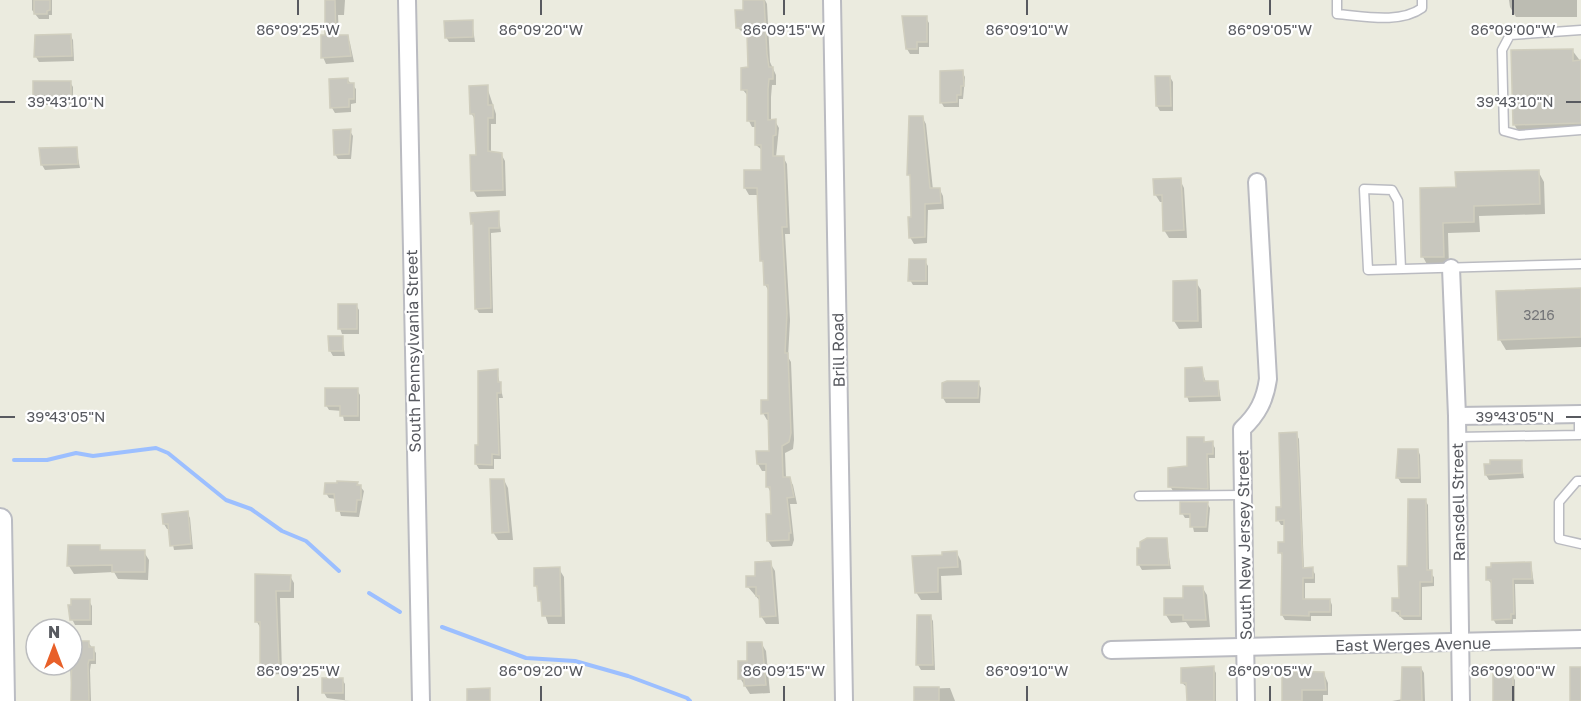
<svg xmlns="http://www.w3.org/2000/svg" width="1581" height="701" viewBox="0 0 1581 701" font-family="'Golos Text',sans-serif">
  <rect width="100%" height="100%" fill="#ebebdf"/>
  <g fill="#0003">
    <path d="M32,0H52V15H49V19H39L32,10Z"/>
    <path d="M326,0H345L344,15H338L339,36H347L350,43L354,62L326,64L323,57L327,37Z"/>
    <path d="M744,0H765L767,4L770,62L776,75V85H772L771,97V121H775L779,128L776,157H783L787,164L790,234H785L790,320L788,357L791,362L794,440L793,449L785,453L786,478H789L793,485L797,504H790L794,540L792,546L772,547L768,541L772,516L771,493L768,487V471H762L758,464L771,452L770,420H767L763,413L769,401V292L765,284V266L762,261L758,195H749L745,188V171H763V151L756,145V127H752L749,121L748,96L743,90L750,69L749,39L738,28L737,12H745Z"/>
    <path d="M1509,0H1577V17H1516L1510,7Z"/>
    <path d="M926,18L929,23V47H919V54H910L907,49Z"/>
    <path d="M472,22L475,42H449L446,37Z"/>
    <path d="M70,35L73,40L74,61L39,62L36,57Z"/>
    <path d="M1572,50L1581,62V134L1520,135L1514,124Z"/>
    <path d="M962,72L965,77L963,99H959V107H944L941,102Z"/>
    <path d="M1170,77L1173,82V111H1160L1157,106Z"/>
    <path d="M347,79L356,89V103L351,104V112L335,113L332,108Z"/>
    <path d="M70,82L73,87V105H38L35,100Z"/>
    <path d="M487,87L496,114V124H491V153L501,154L505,161L506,196L477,197L473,190L477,156L476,121L471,113Z"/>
    <path d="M922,117L926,124L933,190H940L943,196L944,209L928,210L927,243L914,244L910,237L913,219L912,180L909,175Z"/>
    <path d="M350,131L353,136L351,159H338L335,154Z"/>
    <path d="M76,148L80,168L45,170L42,165Z"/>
    <path d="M1538,171L1544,182L1545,214L1479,216L1480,232L1448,233L1449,267L1429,268L1423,257L1457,188Z"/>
    <path d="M1180,180L1184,188L1187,238H1169L1164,230V202H1160L1155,194Z"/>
    <path d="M498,213L501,232L491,233L493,313H479L476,308L475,228L472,223Z"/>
    <path d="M925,261L928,266V285H913L910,280Z"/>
    <path d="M1196,282L1201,290L1202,328L1179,329L1174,321Z"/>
    <path d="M1581,289V347L1506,350L1500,340Z"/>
    <path d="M356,305L359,310V334H342L340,328Z"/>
    <path d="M342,337L345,356H333L330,351Z"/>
    <path d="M1201,369L1206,382H1218L1221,401L1189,402L1187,396Z"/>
    <path d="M497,371L503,398H499L501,459H494V469H479L476,464Z"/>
    <path d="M978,383L981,388L980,403H946L943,398Z"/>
    <path d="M357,390L360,395V421H344L342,411L329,410L326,405Z"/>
    <path d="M1296,434L1299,439L1304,569H1312L1315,574V583H1305V600H1330L1332,605V616H1311V621L1285,620L1282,615L1283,557L1280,552L1286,544V525H1281L1278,520L1283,509Z"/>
    <path d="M1203,439L1206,443H1212L1215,448V458H1209L1210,494L1173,491L1170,486L1189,467Z"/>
    <path d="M1418,450L1420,455L1421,483H1401L1398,478Z"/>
    <path d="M1521,461L1524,478L1489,480L1486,475V465Z"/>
    <path d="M504,480L508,488L513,540H498L493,532Z"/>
    <path d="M357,483L364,491L359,517L341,516L336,499L329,498L326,493Z"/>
    <path d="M1425,500L1428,505L1429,572L1434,577V586L1422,587V620H1404L1394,611V600H1401Z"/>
    <path d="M1207,503L1210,508L1208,532H1194L1191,518H1185L1182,513Z"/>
    <path d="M187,513L190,518L193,549L174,550L170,529H167L164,524Z"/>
    <path d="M1166,540L1171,569L1142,570L1139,565L1138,549Z"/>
    <path d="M99,547L101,551L144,552L149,560L148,580L118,579L114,572L74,574L69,566Z"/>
    <path d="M957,553L961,561L962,575L941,576L942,600H921L916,592L944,557Z"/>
    <path d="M770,563L775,571L779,624H766L761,616L760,601L748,587Z"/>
    <path d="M1531,564L1534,584H1515L1516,619H1513V624H1496L1493,619V585L1488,580Z"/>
    <path d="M559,569L564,577L565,624H548L536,585Z"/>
    <path d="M257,576H290L294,583V598H280L282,674L265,675L261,668V629L257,622Z"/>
    <path d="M1202,587L1207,595L1210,627L1190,628L1186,622L1171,623L1166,615Z"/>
    <path d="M89,601L92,606V625H75L72,619Z"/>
    <path d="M930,616L933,621L935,670H921L918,665Z"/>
    <path d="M88,642L96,653V664H91L90,670L91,701H72L70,665Z"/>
    <path d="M761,643L766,651L770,693L750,694L740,678Z"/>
    <path d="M1213,668L1216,673V701H1188V688L1182,683Z"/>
    <path d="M1421,668L1424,673L1425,701H1392L1403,699Z"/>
    <path d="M1508,670L1515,680V701H1494Z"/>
    <path d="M1324,674L1328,683V695H1323V701H1283Z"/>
    <path d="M342,679L345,684V700L351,701L327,698L324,693Z"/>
    <path d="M950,688L955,701H914L915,689Z"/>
  </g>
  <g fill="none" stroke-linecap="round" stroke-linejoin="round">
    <g stroke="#9cbfff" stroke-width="4">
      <path d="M14,460H47L76,453L93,456L156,448L168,453L226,500L251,509L282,531L306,541L339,571"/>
      <path d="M369,593L400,612"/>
      <path d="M442,627L526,658L575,661L628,676L687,698L690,701"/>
    </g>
  </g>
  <g fill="#c8c7be" stroke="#d0cebe" stroke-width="1.5">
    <path d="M34,0H50V10L47,11V14H34Z"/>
    <path d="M325,0H335L336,35H348L351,56L321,58V35H325Z"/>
    <path d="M743,0H764L767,54L769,67H773V79H769L768,89V120L776,119V135L773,136V156H784L787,227H782L787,313L785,353H788L791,433L789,442L782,446L783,477H790L794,497L787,498L791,533H789V540L767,541L766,514H771L770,487H766V464H757L756,451H769L768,413L761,414V400H768V285H764L763,261H760L757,188H744V170H761V145H755V121H747V90H741V68L748,67L747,35L745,36L744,28H736L735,10H743Z"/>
    <path d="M902,16H927V42H917V49H906Z"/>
    <path d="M473,20V37L445,38L444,21Z"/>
    <path d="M71,34L72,56L34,57L35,35Z"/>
    <path d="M1573,49V61L1581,60V123L1513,125L1511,50Z"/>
    <path d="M963,70L964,86H961V95H957V102L940,103V71Z"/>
    <path d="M1155,76H1170L1171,106H1156Z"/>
    <path d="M348,78V83H354V99H349V107L330,108L329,79Z"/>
    <rect x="33" y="81" width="38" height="19"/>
    <path d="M488,85V105H493V118H488V151L502,153L503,190L471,191L470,155H476L474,114H470L469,86Z"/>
    <path d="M909,116H923L930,188H940L941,203L925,204V237L909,238L908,217H911L910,175H907Z"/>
    <path d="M351,129L349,154L334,155L333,130Z"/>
    <path d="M77,147L78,164L41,165L39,148Z"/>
    <path d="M1539,170L1540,204L1474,206V222L1443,223L1444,257H1421L1420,188L1456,187L1455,172Z"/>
    <path d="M1181,178L1184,230L1163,231L1162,195H1154L1153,179Z"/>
    <path d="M499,211V228H489L491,308L475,309L473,223L471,224L470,213Z"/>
    <path d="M909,259H926V281H908Z"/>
    <path d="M1197,280L1198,321H1173V281Z"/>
    <path d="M1581,288V337L1498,340L1496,291Z"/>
    <rect x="338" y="304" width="19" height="25"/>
    <path d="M328,336H343V351H329Z"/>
    <path d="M1202,367L1204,381H1218L1219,396L1185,397V368Z"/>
    <path d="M498,369V382H501V393H497L499,455L492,454V465L475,464V445H478V371Z"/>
    <path d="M947,381H979L978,398H942V383Z"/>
    <path d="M325,388H358V416H340V406H325Z"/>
    <path d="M1297,432L1303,568L1313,567V578H1303V599H1330V612H1309V616L1281,615L1282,553H1278V542H1284V520L1276,521V507H1281L1279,433Z"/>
    <path d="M1187,437H1204V442L1213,441V454H1207L1208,489L1168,487V468L1187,466Z"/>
    <path d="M1398,449H1418L1419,478H1396Z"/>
    <path d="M1490,460H1522V473L1485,475L1484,464H1490Z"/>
    <path d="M490,479H504L509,532L492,533Z"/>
    <path d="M337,481L358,482L357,485H361V500H357L356,512L336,511L334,494H324L325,483H337Z"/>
    <path d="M1408,499H1426L1427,565V570H1432V582H1420V616H1400V611H1392V598H1399L1398,566H1407Z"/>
    <path d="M1180,502H1208L1206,527H1190V514H1180Z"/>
    <path d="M188,511L191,544L170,546L168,524H163L162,514Z"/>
    <path d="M1147,538H1167L1169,565H1137V548H1140V542Z"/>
    <path d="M68,545H100V550H145V572H112V565L67,566Z"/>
    <path d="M957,551L958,567L938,568V592L915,593L912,556L942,555V552Z"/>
    <path d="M771,561L776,616L760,617L759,596H756V587H746V576H755V562Z"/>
    <path d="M1531,562L1532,579H1513L1514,614H1511V619L1492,620L1491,580H1486V567H1491V563Z"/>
    <path d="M560,567L561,616H542L541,601H538L537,586H534V568Z"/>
    <path d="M255,574L291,575L290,591H276L279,667L260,668V622H255Z"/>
    <path d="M1183,586H1203L1206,620H1183V615H1164V598H1183Z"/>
    <path d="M71,599H90V620H70L68,605H71Z"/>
    <path d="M917,615H931L933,665H916Z"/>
    <path d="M72,641H89V647H94V660H89L88,664L89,701H71Z"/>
    <path d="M747,642H762L766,685L744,686V679H738V661H747Z"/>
    <path d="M1214,666V701H1187L1186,683H1181V668Z"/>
    <path d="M1402,667H1421L1422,701H1401Z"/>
    <rect x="1570" y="667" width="11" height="34"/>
    <path d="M1497,669H1509V674H1513V701H1493V674H1497Z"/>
    <path d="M1282,671L1324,672L1326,690H1302V701H1282Z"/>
    <rect x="322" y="678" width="21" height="15"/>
    <rect x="914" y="687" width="25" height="14"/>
    <path d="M490,688V701H467V689Z"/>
  </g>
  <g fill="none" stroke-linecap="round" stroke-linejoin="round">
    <defs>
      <g id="lane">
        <path d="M1337,0V14C1363,16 1400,24 1422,8V0"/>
        <path d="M1581,30L1510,35L1502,50L1504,131L1519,135L1581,130"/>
        <path d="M1401,269L1398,201L1392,190L1364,189L1368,270L1581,264"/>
        <path d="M1457,437L1579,435V414"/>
        <path d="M1581,481H1577L1559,502V539L1581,544"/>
        <path d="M1139,496L1243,495"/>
      </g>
      <g id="street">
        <path d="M407,0L421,701"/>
        <path d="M832,0L844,701"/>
        <path d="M1451,268L1457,416L1461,701"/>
        <path d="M1457,416L1581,414"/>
        <path d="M1111,650L1581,639"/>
        <path d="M1246,701L1242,429C1258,414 1265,400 1268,379L1257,182"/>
      </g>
      <path id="secondary" d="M0,520L3,701"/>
    </defs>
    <use href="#lane" stroke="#babbc1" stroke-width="11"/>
    <use href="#street" stroke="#babbc1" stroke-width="20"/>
    <use href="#secondary" stroke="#babcc3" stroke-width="26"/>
    <use href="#lane" stroke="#fff" stroke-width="8"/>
    <use href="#street" stroke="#fff" stroke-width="16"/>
    <use href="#secondary" stroke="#fff" stroke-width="22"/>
  </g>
  <path fill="none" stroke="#585a60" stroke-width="2" d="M298,0V15M541,0V15M784,0V15M1027,0V15M1270,0V15M1513,0V15M0,102H15M1566,102H1581M0,417H15M1566,417H1581M298,686V701M541,686V701M784,686V701M1027,686V701M1270,686V701M1513,686V701"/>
  <g text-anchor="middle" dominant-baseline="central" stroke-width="4.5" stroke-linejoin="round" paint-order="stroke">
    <g font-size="14" fill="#747578">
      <text x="1539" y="314">3216</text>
    </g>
    <g font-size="16" fill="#585a60" stroke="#fff">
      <text transform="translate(838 350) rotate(-91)">Brill Road</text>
      <text transform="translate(413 351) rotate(-91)">South Pennsylvania Street</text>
      <text transform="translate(1458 502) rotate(-91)">Ransdell Street</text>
      <text transform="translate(1244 545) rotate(-91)">South New Jersey Street</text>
      <text transform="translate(1413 644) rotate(-1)">East Werges Avenue</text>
    </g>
  </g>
  <g font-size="15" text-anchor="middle" fill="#585a60" stroke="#fff" stroke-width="4.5" stroke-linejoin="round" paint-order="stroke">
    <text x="298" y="35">86°09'25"W</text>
    <text x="541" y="35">86°09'20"W</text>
    <text x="784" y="35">86°09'15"W</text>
    <text x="1027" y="35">86°09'10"W</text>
    <text x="1270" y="35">86°09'05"W</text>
    <text x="1513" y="35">86°09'00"W</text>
    <text x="66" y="107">39°43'10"N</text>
    <text x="1515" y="107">39°43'10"N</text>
    <text x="66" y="422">39°43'05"N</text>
    <text x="1515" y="422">39°43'05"N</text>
    <text x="298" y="676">86°09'25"W</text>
    <text x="541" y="676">86°09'20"W</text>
    <text x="784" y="676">86°09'15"W</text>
    <text x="1027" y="676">86°09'10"W</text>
    <text x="1270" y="676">86°09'05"W</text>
    <text x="1513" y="676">86°09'00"W</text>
  </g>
  <g transform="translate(54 647)"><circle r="28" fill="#ffffff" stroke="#bcbdbf" stroke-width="1.5"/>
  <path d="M0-4.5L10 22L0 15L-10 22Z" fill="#e86029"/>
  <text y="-9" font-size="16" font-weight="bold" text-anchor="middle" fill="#585a60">N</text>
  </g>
</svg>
